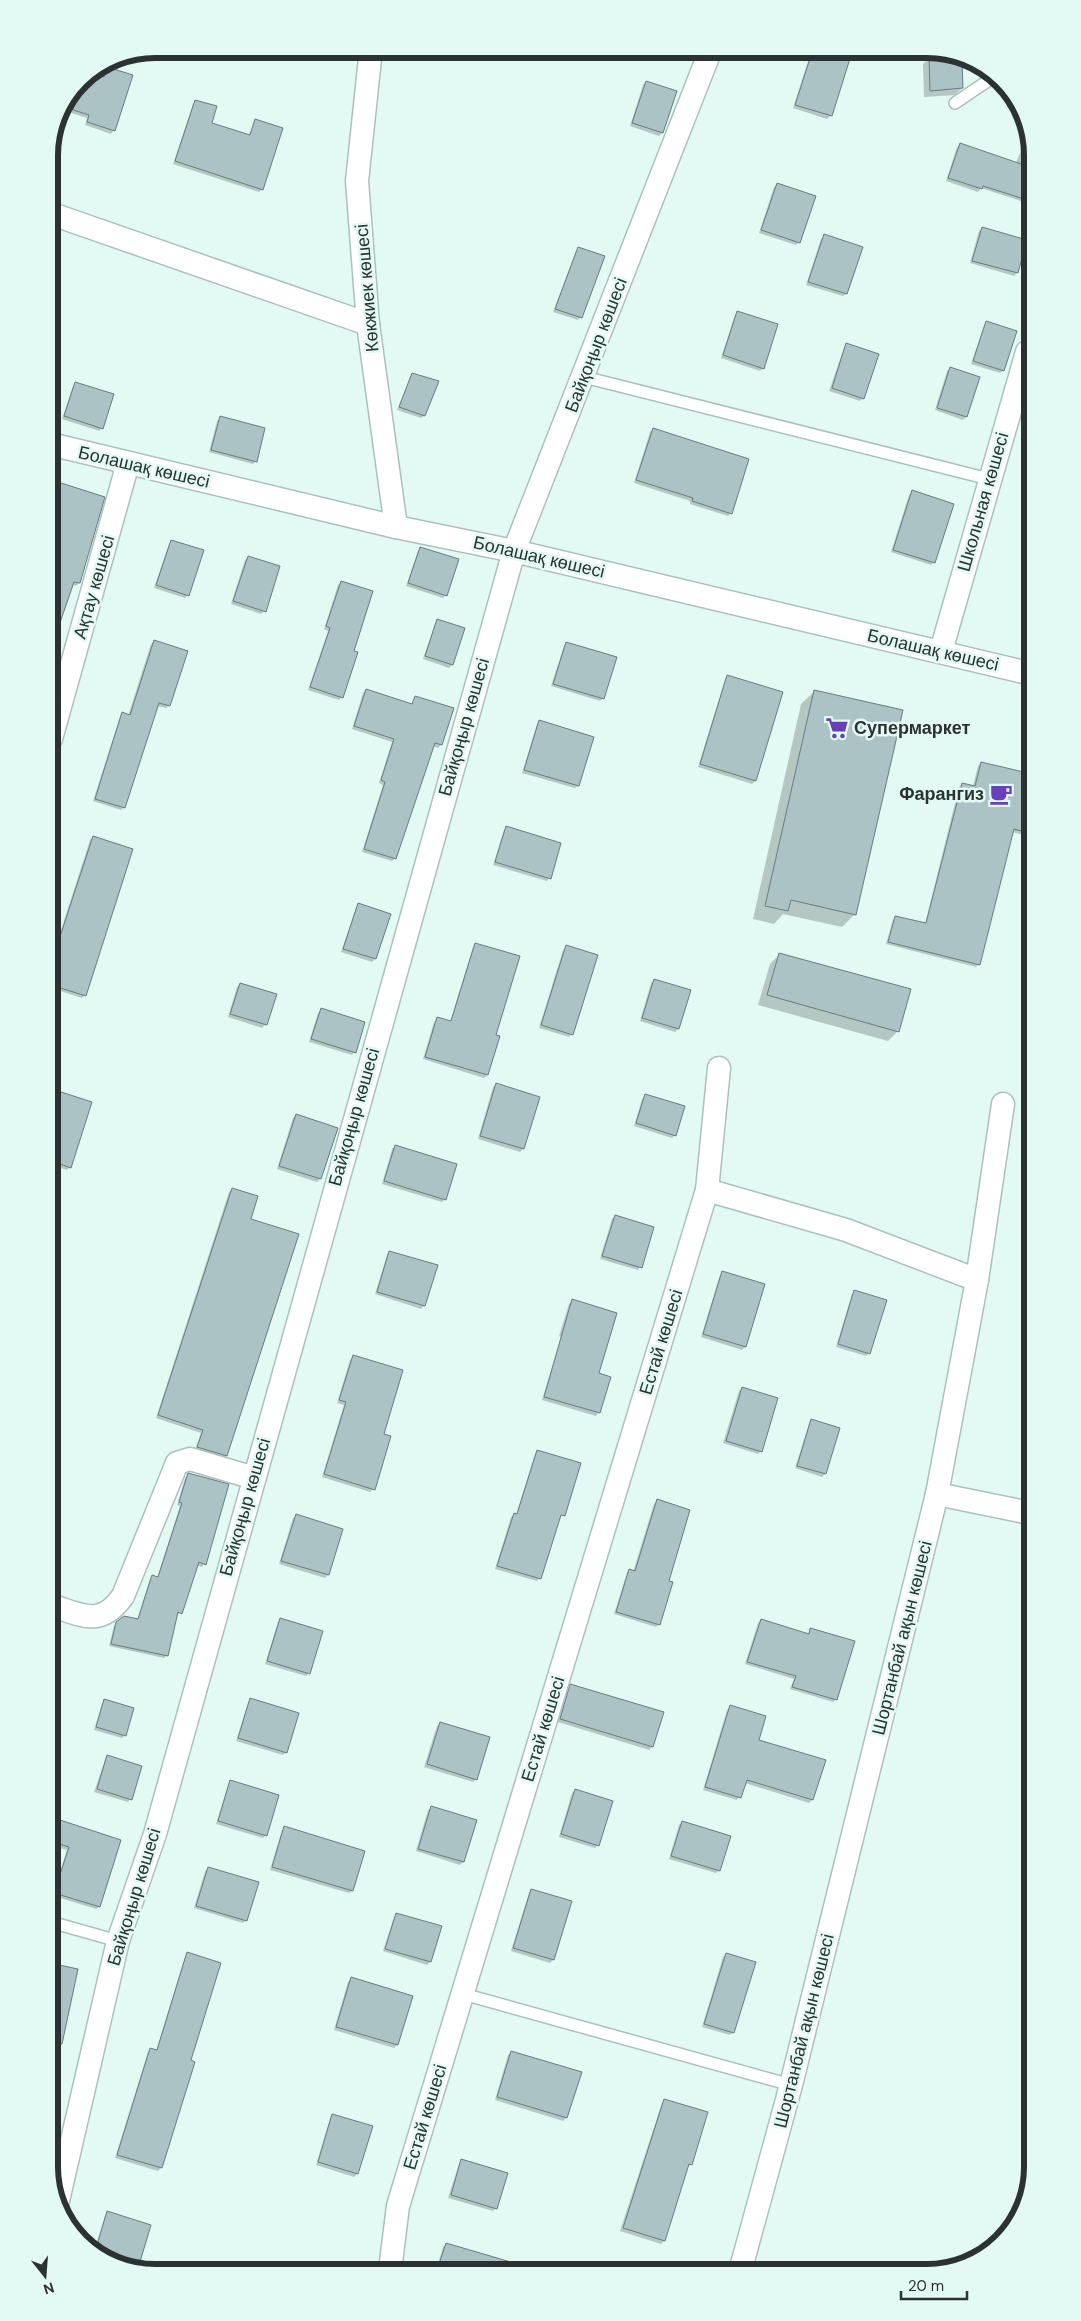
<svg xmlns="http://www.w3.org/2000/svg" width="1081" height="2321" viewBox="0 0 1081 2321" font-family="'DM Sans',sans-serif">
  <rect width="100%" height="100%" fill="#e2f9f4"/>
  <g fill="#0003">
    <path d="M812,49H852L830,116L827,119L793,108Z"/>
    <path d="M955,57L961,59L962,88L955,95L924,97L923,64L929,58Z"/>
    <path d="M107,68L131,76L113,131L111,134L85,125L87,118L59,109L80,79L102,78Z"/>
    <path d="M646,82L662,133L659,136L630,126L643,85Z"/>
    <path d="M196,101L210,124L248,136L256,120L262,189L259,192L173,164L193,104Z"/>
    <path d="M960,144L1016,163L1020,153L1023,150L1027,151V203L981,188L978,192L946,181L957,147Z"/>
    <path d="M777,184L799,242L796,245L759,233L774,187Z"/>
    <path d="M982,229L1017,273L1014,276L970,263L979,231Z"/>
    <path d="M824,236L846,294L843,296L806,285L821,239Z"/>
    <path d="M578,248L581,317L578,320L553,312L576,251Z"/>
    <path d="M737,312L763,368L760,371L721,358L735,315Z"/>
    <path d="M987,323L1003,370L1000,373L971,364L984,326Z"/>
    <path d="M846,345L863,398L860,401L829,391L844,348Z"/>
    <path d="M950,368L966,417L963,420L935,410L947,371Z"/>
    <path d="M412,374L424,416L421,418L397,410Z"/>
    <path d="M76,383L102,428L99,431L62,419L73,386Z"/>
    <path d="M220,418L256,461L253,464L209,452L217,421Z"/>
    <path d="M653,429L731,513L728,516L690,504V501L634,483L650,432Z"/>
    <path d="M58,483L79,583L76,586L72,584L50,646V503Z"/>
    <path d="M912,492L934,562L931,565L891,552L909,495Z"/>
    <path d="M172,541L188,595L185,598L154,588L169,544Z"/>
    <path d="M421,548L446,595L443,598L406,586L418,551Z"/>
    <path d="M248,557L264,611L261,614L231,604L245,560Z"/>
    <path d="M341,582L352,652L342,697L339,700L308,690L328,631L324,629L338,585Z"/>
    <path d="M438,621L452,665L449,668L423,659L435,624Z"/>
    <path d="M154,641L169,705L166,708L157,706L124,807L121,810L93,801L120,717L123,714L128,716L151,644Z"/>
    <path d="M567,643L603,698L600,701L551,686L564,646Z"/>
    <path d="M728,677L781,693L755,781L752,784L698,767L725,680Z"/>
    <path d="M366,690L411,705L415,697L452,709L441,745L438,748L433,746L395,858L392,861L362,852L383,785L379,783L392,742L352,729L363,693Z"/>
    <path d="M815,691L855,914L842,927L783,914L774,924L753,919L801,704Z"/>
    <path d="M540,722L578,786L575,788L522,773L537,724Z"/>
    <path d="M981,763L1028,775L1029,836L1012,832L979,964L976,967L886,944L893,920L896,917L925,924L959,787L962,784L973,786L978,766Z"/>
    <path d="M507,828L549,878L547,881L493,865L504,830Z"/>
    <path d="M93,837L85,995L82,998L51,988V961L90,840Z"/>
    <path d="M358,905L389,914L375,959L372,962L341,952L356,908Z"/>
    <path d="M475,944L494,1036L498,1037L487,1075L484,1078L423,1059L434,1022L437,1019L450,1022L473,947Z"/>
    <path d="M566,947L572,1034L569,1037L539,1028L563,950Z"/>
    <path d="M780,954L898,1031L888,1041L758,1005L770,964Z"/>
    <path d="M654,980L678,1029L675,1032L640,1021L651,983Z"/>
    <path d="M240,984L275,995L265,1025L262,1028L228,1017L237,987Z"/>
    <path d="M321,1010L354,1052L352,1055L309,1042L318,1013Z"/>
    <path d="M496,1084L539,1097L523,1149L520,1152L478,1139L493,1087Z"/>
    <path d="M58,1092L70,1167L67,1170L52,1165V1108Z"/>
    <path d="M645,1096L675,1135L672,1138L634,1126L642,1099Z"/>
    <path d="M296,1115L320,1179L317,1182L277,1169L293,1118Z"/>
    <path d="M395,1146L445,1199L442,1202L382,1184L392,1149Z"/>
    <path d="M232,1189L226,1456L223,1459L195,1450L201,1433L156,1418L229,1192Z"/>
    <path d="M615,1216L640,1267L638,1270L600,1259L612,1219Z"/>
    <path d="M389,1252L424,1306L421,1309L375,1294L387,1255Z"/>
    <path d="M723,1272L764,1285L745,1347L742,1350L701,1337L720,1275Z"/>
    <path d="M855,1291L869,1353L866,1356L836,1347L852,1294Z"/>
    <path d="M572,1301L598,1374L609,1377L598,1413L596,1416L542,1400L561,1337L559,1336L569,1304Z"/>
    <path d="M353,1357L373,1489L370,1492L322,1477L344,1405L337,1403L350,1360Z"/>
    <path d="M742,1388L761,1451L758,1454L723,1443L739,1391Z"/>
    <path d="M812,1421L825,1474L822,1477L795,1468L809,1424Z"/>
    <path d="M537,1451L564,1515L559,1517L540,1578L537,1581L495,1569L511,1517L516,1515L535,1454Z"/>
    <path d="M188,1475L204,1564L202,1567L196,1565L181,1613L176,1615L167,1655L164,1658L109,1646L114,1626L117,1623L137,1620L150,1579L153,1576L157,1578L180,1506L177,1505L185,1478Z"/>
    <path d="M657,1501L667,1582L659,1624L656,1627L614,1614L627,1573L630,1570L633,1572L654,1504Z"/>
    <path d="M296,1516L341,1530L328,1575L325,1578L279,1564L293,1518Z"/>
    <path d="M280,1619L309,1673L306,1676L265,1664L278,1622Z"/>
    <path d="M761,1620L807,1635L811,1629L836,1699L833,1702L790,1689L794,1679L745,1664L758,1623Z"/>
    <path d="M571,1685L662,1713L652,1747L649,1750L558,1722L568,1688Z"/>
    <path d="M251,1700L286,1752L283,1755L236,1741L248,1703Z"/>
    <path d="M104,1701L125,1735L122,1738L94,1730L102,1704Z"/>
    <path d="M730,1707L757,1741L812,1800L809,1803L745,1783L737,1800L703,1790L727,1710Z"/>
    <path d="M440,1723L476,1779L473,1782L424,1767L437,1726Z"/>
    <path d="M108,1757L130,1799L128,1802L94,1792L105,1760Z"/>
    <path d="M231,1782L266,1835L263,1838L216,1824L228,1785Z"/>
    <path d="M575,1790L598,1845L595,1848L559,1837L572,1793Z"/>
    <path d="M431,1808L475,1821L463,1862L460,1865L416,1851L428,1810Z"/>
    <path d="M60,1822L99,1907L96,1909L54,1896V1890L67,1850L53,1846V1836Z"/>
    <path d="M682,1822L719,1870L716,1873L669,1859L679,1825Z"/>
    <path d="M285,1827L352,1891L349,1893L270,1870L282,1830Z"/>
    <path d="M208,1868L246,1920L243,1923L194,1908L205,1871Z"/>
    <path d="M532,1890L570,1902L553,1960L550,1963L511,1951L529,1893Z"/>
    <path d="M397,1914L440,1927L430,1962L427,1965L383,1951L394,1917Z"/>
    <path d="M188,1954L189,2061L194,2062L161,2168L158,2171L115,2158L148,2052L151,2049L156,2051L185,1957Z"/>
    <path d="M726,1954L733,2032L730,2035L702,2027L723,1957Z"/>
    <path d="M56,1966L77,1970L54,2072V1968Z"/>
    <path d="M351,1979L411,1997L397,2045L394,2048L334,2030L348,1982Z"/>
    <path d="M511,2052L566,2118L563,2121L495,2100L508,2055Z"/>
    <path d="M665,2100L691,2164L687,2167L664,2241L661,2244L620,2231L662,2103Z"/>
    <path d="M333,2116L371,2127L357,2174L354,2177L316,2165L330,2119Z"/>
    <path d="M462,2161L496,2208L493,2211L448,2198L459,2164Z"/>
    <path d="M108,2213L150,2225L137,2268L94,2252L105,2216Z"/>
    <path d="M446,2244L489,2270H436L443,2247Z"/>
  </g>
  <g fill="#acc3c5" stroke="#677c7f">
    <path d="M813,49H853L832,116L795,105Z"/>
    <path d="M929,56H952L962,60L963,88L930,91Z"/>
    <path d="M107,67L133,75L115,131L87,122L89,115L61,106L80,79L90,72L104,77Z"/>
    <path d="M646,81L677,91L663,133L632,123Z"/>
    <path d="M195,100L217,106L212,123L250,135L255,119L283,128L263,190L175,161Z"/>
    <path d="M960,143L1027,166V200L983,186L982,189L948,178Z"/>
    <path d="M777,183L816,196L800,243L761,230Z"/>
    <path d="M982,227L1027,240L1018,273L972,261Z"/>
    <path d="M824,234L863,247L847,294L808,282Z"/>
    <path d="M578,247L605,256L582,318L555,309Z"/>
    <path d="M737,311L778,324L764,369L723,355Z"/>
    <path d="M986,321L1017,331L1004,371L973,361Z"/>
    <path d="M846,343L879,354L864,399L832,388Z"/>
    <path d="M950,367L980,377L967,417L937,408Z"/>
    <path d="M412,373L439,381L425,416L399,407Z"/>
    <path d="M75,382L114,394L103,429L64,416Z"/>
    <path d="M220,416L265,428L257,462L211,450Z"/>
    <path d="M653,428L749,459L732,514L692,501L693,498L636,480Z"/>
    <path d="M58,482L105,497L80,583L74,582L53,643L50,642V507Z"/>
    <path d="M912,490L954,504L935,563L893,550Z"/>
    <path d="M171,540L204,550L189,596L156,585Z"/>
    <path d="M420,547L459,559L447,596L408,583Z"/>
    <path d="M248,556L280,566L266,612L233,601Z"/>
    <path d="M341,581L373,591L354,651L358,652L343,698L310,687L330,628L326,626Z"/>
    <path d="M437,619L465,628L453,665L425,656Z"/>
    <path d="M154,640L188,651L170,706L159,703L125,808L95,799L122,712L130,715Z"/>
    <path d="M566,642L617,657L604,699L553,684Z"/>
    <path d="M727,675L783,692L756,781L700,764Z"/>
    <path d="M366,689L412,704L415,696L454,708L442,745L435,743L396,859L364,849L385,782L381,780L394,739L354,726Z"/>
    <path d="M814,690L903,710L856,915L791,900L788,911L765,906Z"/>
    <path d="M539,720L594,737L579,786L524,770Z"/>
    <path d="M981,762L1028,773L1029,833L1014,829L980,965L888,942L895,916L926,923L962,783L975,786Z"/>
    <path d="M506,826L561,843L551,879L495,862Z"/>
    <path d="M93,836L133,849L86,996L51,985V964Z"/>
    <path d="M358,903L391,914L376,959L343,949Z"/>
    <path d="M475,943L520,956L496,1035L500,1036L488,1075L425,1057L437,1017L451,1021Z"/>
    <path d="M566,945L598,955L573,1035L541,1025Z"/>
    <path d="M779,953L911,989L899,1032L767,995Z"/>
    <path d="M654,979L691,990L679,1029L642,1018Z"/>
    <path d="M240,983L277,994L267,1025L230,1014Z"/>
    <path d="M321,1008L365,1022L356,1053L311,1039Z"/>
    <path d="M496,1083L540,1097L524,1149L480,1136Z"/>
    <path d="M58,1091L92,1102L71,1168L52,1161V1111Z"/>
    <path d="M645,1094L685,1106L676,1136L636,1123Z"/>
    <path d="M296,1114L338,1128L321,1179L279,1166Z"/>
    <path d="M395,1145L457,1164L446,1200L384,1181Z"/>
    <path d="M232,1188L258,1196L251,1219L299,1234L227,1456L197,1447L203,1430L158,1415Z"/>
    <path d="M615,1215L654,1227L642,1268L602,1256Z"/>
    <path d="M389,1251L438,1265L425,1306L377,1292Z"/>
    <path d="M722,1271L765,1284L746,1347L703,1334Z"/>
    <path d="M854,1290L887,1300L870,1354L838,1344Z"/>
    <path d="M572,1299L617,1313L599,1373L611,1377L600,1413L544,1397Z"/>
    <path d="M353,1355L403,1370L384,1434L391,1436L375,1490L324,1474L346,1402L339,1400Z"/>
    <path d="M742,1387L778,1398L762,1452L726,1441Z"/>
    <path d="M811,1419L840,1428L826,1474L797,1466Z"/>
    <path d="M537,1450L581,1463L565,1516L561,1515L541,1579L497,1566L514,1513L517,1514Z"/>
    <path d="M188,1473L229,1484L206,1565L199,1562L182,1614L178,1612L168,1656L111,1644L116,1622L124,1616L138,1619L152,1575L158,1577L182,1503L179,1502Z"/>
    <path d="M657,1499L690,1510L669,1581L673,1582L660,1625L616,1612L629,1569L635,1571Z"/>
    <path d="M296,1514L343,1529L329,1575L281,1561Z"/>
    <path d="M280,1618L323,1631L310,1674L267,1661Z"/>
    <path d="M761,1619L809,1634L810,1628L855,1641L837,1700L792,1687L796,1676L747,1662Z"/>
    <path d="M570,1684L664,1712L653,1747L560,1719Z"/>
    <path d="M250,1698L299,1713L287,1753L238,1738Z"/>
    <path d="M104,1699L134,1708L126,1736L96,1727Z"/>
    <path d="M730,1705L766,1716L759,1740L826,1760L813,1800L747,1780L741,1798L705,1787Z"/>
    <path d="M440,1722L490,1737L477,1780L427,1764Z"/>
    <path d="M107,1755L142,1766L132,1800L97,1789Z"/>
    <path d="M230,1780L279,1795L267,1836L218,1821Z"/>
    <path d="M575,1789L613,1801L599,1846L561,1834Z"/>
    <path d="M431,1806L477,1820L464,1862L418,1849Z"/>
    <path d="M60,1820L121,1840L100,1907L54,1893L69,1847L53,1842Z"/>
    <path d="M682,1821L731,1836L720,1871L671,1856Z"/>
    <path d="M284,1826L365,1851L353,1891L272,1867Z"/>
    <path d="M208,1867L259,1882L247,1921L196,1906Z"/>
    <path d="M531,1889L572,1901L554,1960L513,1948Z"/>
    <path d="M396,1913L442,1926L431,1962L385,1949Z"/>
    <path d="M187,1952L221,1963L191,2060L195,2062L162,2168L117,2155L150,2048L157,2050Z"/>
    <path d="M726,1953L756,1962L734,2033L704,2024Z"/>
    <path d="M54,1964L78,1969L62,2044H54Z"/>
    <path d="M351,1977L413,1996L398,2045L336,2027Z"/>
    <path d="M511,2051L582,2072L567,2118L497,2097Z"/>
    <path d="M664,2099L708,2112L692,2165L689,2164L665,2241L623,2228Z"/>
    <path d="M332,2114L373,2126L358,2174L318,2162Z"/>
    <path d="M461,2159L508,2173L497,2209L451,2195Z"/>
    <path d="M107,2211L151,2225L139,2265L95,2252Z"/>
    <path d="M446,2243L521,2265L520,2270H437Z"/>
  </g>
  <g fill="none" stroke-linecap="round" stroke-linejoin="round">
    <defs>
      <g id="service">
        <path d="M955,103L995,76"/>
        <path d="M584,377L989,479"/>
        <path d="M54,1923L118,1941"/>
        <path d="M463,1994L791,2085"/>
      </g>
      <g id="minor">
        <path d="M371,49L357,181L368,324L396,527"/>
        <path d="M49,213L368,324"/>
        <path d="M50,444L396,527L514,551L1028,673"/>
        <path d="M941,651L1027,352"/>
        <path d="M51,739L128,463"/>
        <path d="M707,1190L846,1230L977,1280L937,1494L791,2085L741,2268"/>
        <path d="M977,1280L1003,1104"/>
        <path d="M937,1494L1030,1513"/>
        <path d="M53,1606C84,1616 101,1627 123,1596L177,1463L190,1459L254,1478"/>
        <path d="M57,2205L118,1941L155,1834L514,551L711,49"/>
        <path d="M390,2270L398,2206L707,1190L719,1068"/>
      </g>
    </defs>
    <use href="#service" stroke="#abc1bd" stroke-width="14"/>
    <use href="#minor" stroke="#abc1bd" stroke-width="25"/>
    <use href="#service" stroke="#fff" stroke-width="11"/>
    <use href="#minor" stroke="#fff" stroke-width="22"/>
  </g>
  <defs>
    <symbol id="supermarket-bare" viewBox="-9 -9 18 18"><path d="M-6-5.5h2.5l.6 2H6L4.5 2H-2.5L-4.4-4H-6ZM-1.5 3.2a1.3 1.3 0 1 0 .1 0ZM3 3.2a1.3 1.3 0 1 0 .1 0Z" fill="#6940b8" stroke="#e2f9f4" stroke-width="2.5" paint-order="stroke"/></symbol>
    <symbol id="cafe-bare" viewBox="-9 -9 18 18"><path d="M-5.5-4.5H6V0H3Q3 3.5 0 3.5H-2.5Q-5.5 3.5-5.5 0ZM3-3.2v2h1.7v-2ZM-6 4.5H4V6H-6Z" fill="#6940b8" stroke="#e2f9f4" stroke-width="2.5" paint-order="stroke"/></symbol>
  </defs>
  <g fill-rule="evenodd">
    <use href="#supermarket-bare" x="821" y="712" width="32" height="32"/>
    <use href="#cafe-bare" x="985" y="778" width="32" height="32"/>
  </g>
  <g text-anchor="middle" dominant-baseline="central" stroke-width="5" stroke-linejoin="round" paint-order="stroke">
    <g font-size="18" fill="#2a3331" stroke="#e2f9f4">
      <text transform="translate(367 288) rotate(-95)">Көкжиек көшесі</text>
      <text transform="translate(596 345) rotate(-69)">Байқоңыр көшесі</text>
      <text transform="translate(144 467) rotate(13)">Болашақ көшесі</text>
      <text transform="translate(983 502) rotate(-74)">Школьная көшесі</text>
      <text transform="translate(539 557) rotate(13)">Болашақ көшесі</text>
      <text transform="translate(94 587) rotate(-74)">Ақтау көшесі</text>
      <text transform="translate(933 650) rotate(13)">Болашақ көшесі</text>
      <text transform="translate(464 727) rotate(-74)">Байқоңыр көшесі</text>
      <text transform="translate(354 1117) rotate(-74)">Байқоңыр көшесі</text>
      <text transform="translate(661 1342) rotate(-73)">Естай көшесі</text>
      <text transform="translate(245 1507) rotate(-74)">Байқоңыр көшесі</text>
      <text transform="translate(902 1638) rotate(-76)">Шортанбай ақын көшесі</text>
      <text transform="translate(543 1729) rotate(-73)">Естай көшесі</text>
      <text transform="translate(134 1897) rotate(-73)">Байқоңыр көшесі</text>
      <text transform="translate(804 2031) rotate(-76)">Шортанбай ақын көшесі</text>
      <text transform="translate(425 2117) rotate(-73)">Естай көшесі</text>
    </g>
    <g font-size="18" font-weight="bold" fill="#2a3331" stroke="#e2f9f4" text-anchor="start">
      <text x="854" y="728">Супермаркет</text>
      <text x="984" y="794" text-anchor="end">Фарангиз</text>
    </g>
  </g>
  <path d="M0 0H1081V2321H0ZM155 58H927A97 97 0 0 1 1024 155V2167A97 97 0 0 1 927 2264H155A97 97 0 0 1 58 2167V155A97 97 0 0 1 155 58Z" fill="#e2f9f4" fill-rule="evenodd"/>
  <path fill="none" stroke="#2a3331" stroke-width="6" d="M155 58H927A97 97 0 0 1 1024 155V2167A97 97 0 0 1 927 2264H155A97 97 0 0 1 58 2167V155A97 97 0 0 1 155 58Z"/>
  <g transform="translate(45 2276) rotate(163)" stroke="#e2f9f4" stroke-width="4" paint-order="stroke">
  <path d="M0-4L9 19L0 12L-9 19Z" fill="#2a3331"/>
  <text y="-8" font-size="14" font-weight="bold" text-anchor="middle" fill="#2a3331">N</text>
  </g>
  <path d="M901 2291v8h66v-8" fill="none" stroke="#2a3331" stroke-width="2.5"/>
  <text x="908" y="2291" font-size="15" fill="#2a3331" stroke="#e2f9f4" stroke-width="4" paint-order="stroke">20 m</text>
</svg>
